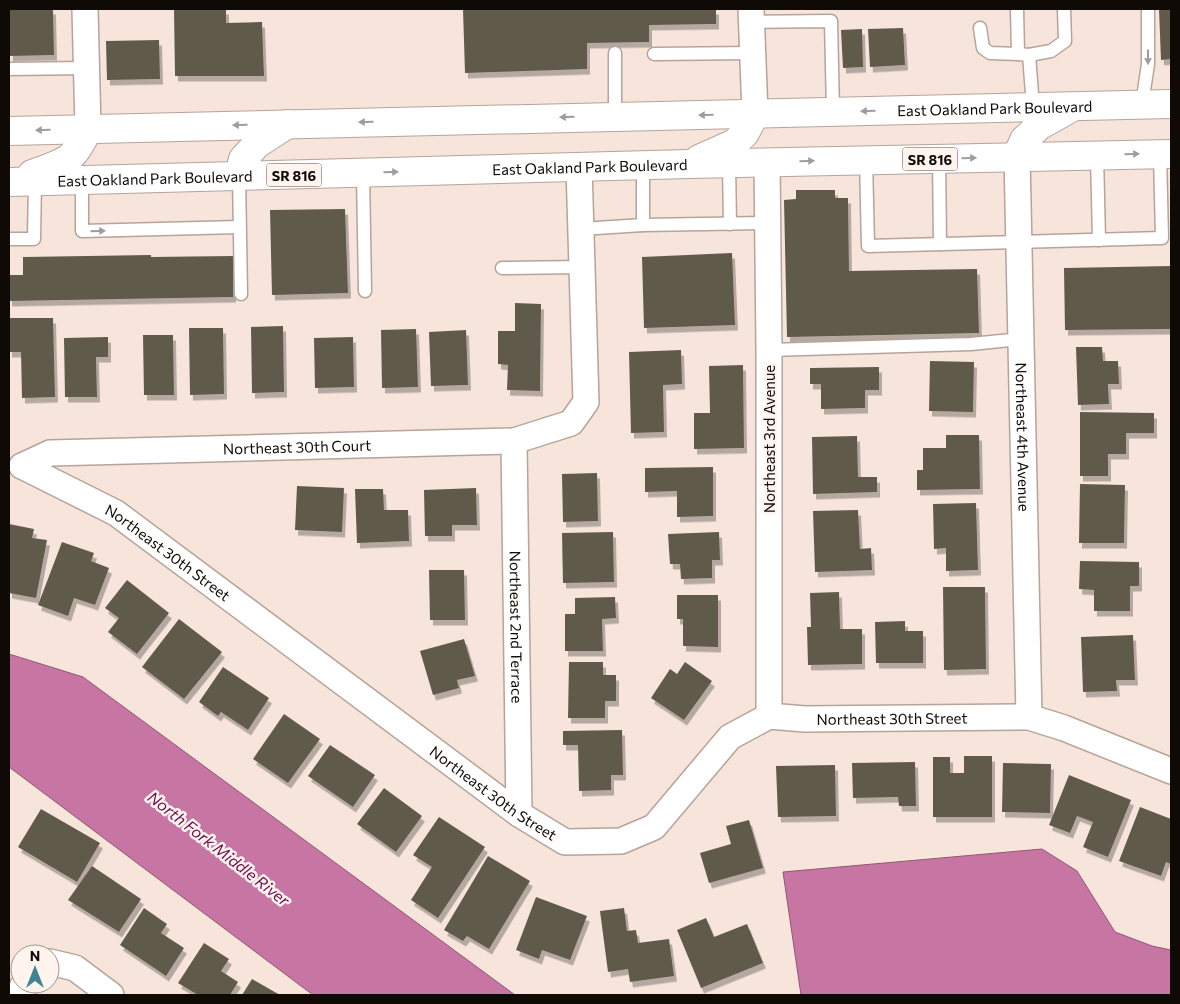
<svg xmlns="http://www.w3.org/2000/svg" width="1180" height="1004" viewBox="0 0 1180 1004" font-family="Commissioner,sans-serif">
  <defs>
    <filter id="shadow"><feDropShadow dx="3" dy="5.5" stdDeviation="0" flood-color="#0004"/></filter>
  </defs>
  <rect width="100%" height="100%" fill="#f7e5db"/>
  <g fill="#c776a3" stroke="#905674">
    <path d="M9,654L83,677L515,995H313L9,767Z"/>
    <path d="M1042,849L1077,871L1115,932L1152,946L1171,950V995H801L783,872Z"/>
  </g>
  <g fill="#615a4c" filter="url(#shadow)">
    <path d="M9,9H53L54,55L10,56Z"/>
    <path d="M174,9H226V23L262,22L264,76H175Z"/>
    <path d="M463,9H716V24L649,25V42L587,43V69L465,73Z"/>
    <path d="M1159,9H1171V59L1161,60Z"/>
    <path d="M903,28L905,65L870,67L868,29Z"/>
    <path d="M862,29L863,67L843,68L841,30Z"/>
    <path d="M159,40L160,79L107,80L106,41Z"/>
    <path d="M796,190H835V198H848L849,271L977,269L979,333L787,337L784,200L796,199Z"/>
    <path d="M345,209L348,293L272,295L270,210Z"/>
    <path d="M732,253L735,325L644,328L642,257Z"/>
    <path d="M151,255V257L233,256V297L9,301V275H23V257Z"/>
    <path d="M1171,266V329L1065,330L1064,268Z"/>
    <path d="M515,303L541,304L540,391L507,390L508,365L498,364V331H515Z"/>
    <path d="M9,318H53L55,397L22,398L21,352H9Z"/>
    <path d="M283,326L284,392L252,393L251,327Z"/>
    <path d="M189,328H223L224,394L190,395Z"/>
    <path d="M416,329L418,387L382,388L381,330Z"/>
    <path d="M466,330L468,385L431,386L429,332Z"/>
    <path d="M143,335H173L174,395H144Z"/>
    <path d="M108,337V357H96L97,397H65L64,338Z"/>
    <path d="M353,337L354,387L315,388L314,338Z"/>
    <path d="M1076,347H1102L1103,361H1118L1119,384H1108L1109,404L1078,405Z"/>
    <path d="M681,350L682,384L663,385L664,432L631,433L629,352Z"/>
    <path d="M930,361L974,362L973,412L929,411Z"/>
    <path d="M743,365L744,448L694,449V413H710L709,366Z"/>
    <path d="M879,367V390H865V408L821,409V384H810V368Z"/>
    <path d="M1080,412L1154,413V433H1126V454H1108V476H1080Z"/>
    <path d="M946,435H979L980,489L917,490V470H923V448H946Z"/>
    <path d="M857,436L858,477H877V492L813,494L812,437Z"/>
    <path d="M713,467V516L677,517V491L645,492V468Z"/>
    <path d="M597,473L598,521L563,522L562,474Z"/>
    <path d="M1080,484L1125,485L1124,543H1079Z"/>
    <path d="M297,486L344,488L342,532L295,530Z"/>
    <path d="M476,488L477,525H452V536H425L424,490Z"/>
    <path d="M355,489H383L384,510H408L409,541L357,543Z"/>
    <path d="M976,503L978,570L946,571V548L934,549L933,504Z"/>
    <path d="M858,510L860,549L871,548L872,570L815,572L813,511Z"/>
    <path d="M9,524L34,529L32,538L47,540L36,598L9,593Z"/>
    <path d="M613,532L614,582L563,583L562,533Z"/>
    <path d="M719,532L720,560H712V578L681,579L680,564H670L668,534Z"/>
    <path d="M62,542L94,553L91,561L109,568L95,605L74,598L68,616L38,605Z"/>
    <path d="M1080,561L1139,562V586H1130V611H1094V590L1079,589Z"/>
    <path d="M429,570H464L465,620H430Z"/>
    <path d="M127,580L169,613L137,654L108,632L119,618L105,608Z"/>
    <path d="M943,587H985L986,669L944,670Z"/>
    <path d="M839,592L840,629H862V664L808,665L807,627H811L810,593Z"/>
    <path d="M677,595H718V647L683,646V619H677Z"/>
    <path d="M615,597L616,618L602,619L603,651H565V614H575V598Z"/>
    <path d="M179,619L222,652L184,699L142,667Z"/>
    <path d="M905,621V631H923V663H876L875,622Z"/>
    <path d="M1133,635L1135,680H1116L1117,691L1083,692L1081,637Z"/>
    <path d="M464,639L475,676L457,680L459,688L433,695L420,651Z"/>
    <path d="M569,662H603V675H616V701H605V718H568Z"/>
    <path d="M685,662L712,681L684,720L651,698L670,669L677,674Z"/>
    <path d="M223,667L269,698L248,730L221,712L218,716L199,702Z"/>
    <path d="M284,714L320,739L288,783L253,759Z"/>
    <path d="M622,730L623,775H611V790L579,791L578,745H563V731Z"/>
    <path d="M330,745L375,775L353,807L308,776Z"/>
    <path d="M964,756H992V817H933V757H950V773H964Z"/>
    <path d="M915,762L916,806H899L898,797L853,798L852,763Z"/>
    <path d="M1003,763L1051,764L1050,813L1002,812Z"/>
    <path d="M835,765L836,816L778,817L776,766Z"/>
    <path d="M1069,775L1131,800L1108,857L1083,847L1093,822L1077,816L1070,833L1049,825Z"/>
    <path d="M384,788L422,816L396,852L357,824Z"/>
    <path d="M1140,807L1171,819V864L1166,862L1161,876L1119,861Z"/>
    <path d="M41,809L100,843L77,882L18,847Z"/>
    <path d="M439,817L485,847L438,918L411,900L432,867L413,855Z"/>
    <path d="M749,820L763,868L709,883L700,853L731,844L726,826Z"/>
    <path d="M488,856L530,881L489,949L467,936L463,941L444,930Z"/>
    <path d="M92,866L141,899L119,932L68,900Z"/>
    <path d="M536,897L587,916L570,960L542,950L539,959L516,950Z"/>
    <path d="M144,908L167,924L161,933L184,948L166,976L120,945Z"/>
    <path d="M624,908L627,931L636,930L638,943L669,939L674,976L630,982L628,969L608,972L600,911Z"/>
    <path d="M706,918L714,937L747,924L763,963L701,988L677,930Z"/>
    <path d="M204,943L229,959L221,971L238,982L230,995H198L178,983Z"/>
    <path d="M252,979L280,995H242Z"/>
  </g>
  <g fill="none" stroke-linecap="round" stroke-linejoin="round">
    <defs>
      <g id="lane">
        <path d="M1017,9L1018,54L1029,55L1051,51L1065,41L1064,9"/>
        <path d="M752,22L831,21L833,112"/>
        <path d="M980,28L983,48L990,53L1018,54"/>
        <path d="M615,53V116"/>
        <path d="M654,54L753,53"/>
        <path d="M1029,55L1033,107"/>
        <path d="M9,69L86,68"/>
        <path d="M1142,104L1148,64V9"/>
        <path d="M1097,155L1099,240"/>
        <path d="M939,158L940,244"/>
        <path d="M866,160L868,246L1162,238L1160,154"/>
        <path d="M729,163L730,224"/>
        <path d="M643,165V225"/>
        <path d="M363,173L365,291"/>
        <path d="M239,176L241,294"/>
        <path d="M82,180V231L239,227"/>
        <path d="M581,229L643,225L767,223"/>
        <path d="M9,239H34L35,181"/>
        <path d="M502,268L582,267"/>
        <path d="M769,350L971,344L1021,339"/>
      </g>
      <g id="street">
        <path d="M85,9L88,129"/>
        <path d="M751,9L755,114"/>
        <path id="s1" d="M1017,156L1029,717"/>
        <path d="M767,162L769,350V716"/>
        <path id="s2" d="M514,441L519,814"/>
        <path id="s3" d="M22,466L116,513L519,814L565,842L621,841L654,827L730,737L769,716L805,719L1029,717L1064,728L1171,771"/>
        <path id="s4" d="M22,466L50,453L514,441L571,423L586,402L579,167"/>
        <path d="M50,962L75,968L111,995"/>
        <path d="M20,995L22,987L26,984"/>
      </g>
      <g id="primary">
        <path id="s5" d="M9,131L1171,104"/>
        <path d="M1017,156L1024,140L1039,126L1071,108"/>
        <path d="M699,159L735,143L745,133L755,114"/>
        <path d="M32,174C66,161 72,164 88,129"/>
        <path d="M239,176L243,159L257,144L288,124"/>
        <path id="s6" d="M9,182L688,164L1171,154"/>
      </g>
    </defs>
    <use href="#lane" stroke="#b5a49a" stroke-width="15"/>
    <use href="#street" stroke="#b5a49a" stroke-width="28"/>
    <use href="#primary" stroke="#b5a49a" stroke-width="30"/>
    <use href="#lane" stroke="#fff" stroke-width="12"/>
    <use href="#street" stroke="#fff" stroke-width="25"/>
    <use href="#primary" stroke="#fff" stroke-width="28"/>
  </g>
  <defs><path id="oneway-solid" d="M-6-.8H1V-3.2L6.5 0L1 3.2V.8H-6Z" transform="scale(1.25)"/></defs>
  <g fill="#9f9d9c">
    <use href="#oneway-solid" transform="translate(1148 57) rotate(90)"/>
    <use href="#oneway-solid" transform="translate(868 111) rotate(179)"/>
    <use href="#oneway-solid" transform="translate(706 115) rotate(179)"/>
    <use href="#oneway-solid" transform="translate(567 117) rotate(179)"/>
    <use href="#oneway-solid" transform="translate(366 122) rotate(179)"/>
    <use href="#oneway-solid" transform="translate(240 125) rotate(179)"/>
    <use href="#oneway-solid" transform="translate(43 130) rotate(179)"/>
    <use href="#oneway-solid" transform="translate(1132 154) rotate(-1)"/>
    <use href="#oneway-solid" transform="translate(969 158) rotate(-1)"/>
    <use href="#oneway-solid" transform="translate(807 161) rotate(-1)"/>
    <use href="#oneway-solid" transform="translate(391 172) rotate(-2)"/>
    <use href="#oneway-solid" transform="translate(98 231) rotate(-1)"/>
  </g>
  <g text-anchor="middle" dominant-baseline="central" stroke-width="5" stroke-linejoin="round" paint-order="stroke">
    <g fill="#fff4ee" stroke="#58504c" stroke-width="1">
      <rect x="902.5" y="147.5" width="55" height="23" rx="4"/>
      <rect x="266.5" y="163.5" width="55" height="23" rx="4"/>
    </g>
    <g font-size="14" font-weight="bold" fill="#100a07">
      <text x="930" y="159">SR 816</text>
      <text x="294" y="175">SR 816</text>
    </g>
    <g font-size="15" fill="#100a07" stroke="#fff4ee">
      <text stroke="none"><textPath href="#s5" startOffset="986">East Oakland Park Boulevard</textPath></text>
      <text stroke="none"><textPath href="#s6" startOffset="581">East Oakland Park Boulevard</textPath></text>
      <text stroke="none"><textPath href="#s6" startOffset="146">East Oakland Park Boulevard</textPath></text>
      <text stroke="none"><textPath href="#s1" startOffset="281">Northeast 4th Avenue</textPath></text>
      <text transform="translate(769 439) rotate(-90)">Northeast 3rd Avenue</text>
      <text stroke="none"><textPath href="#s4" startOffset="278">Northeast 30th Court</textPath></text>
      <text stroke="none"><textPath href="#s3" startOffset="170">Northeast 30th Street</textPath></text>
      <text stroke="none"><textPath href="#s2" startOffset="186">Northeast 2nd Terrace</textPath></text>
      <text stroke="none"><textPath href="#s3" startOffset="1039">Northeast 30th Street</textPath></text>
      <text stroke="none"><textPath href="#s3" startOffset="575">Northeast 30th Street</textPath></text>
    </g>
    <g font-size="16" font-style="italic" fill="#6f0a4e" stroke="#fff4ee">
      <text transform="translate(219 848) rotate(38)">North Fork Middle River</text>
    </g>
  </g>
  <rect width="1180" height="1004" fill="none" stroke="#100a07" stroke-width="20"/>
  <g transform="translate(35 969)"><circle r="24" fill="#fff4ee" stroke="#9f9692"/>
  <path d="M0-4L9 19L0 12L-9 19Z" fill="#408393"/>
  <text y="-8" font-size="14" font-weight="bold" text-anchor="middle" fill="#100a07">N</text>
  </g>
</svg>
